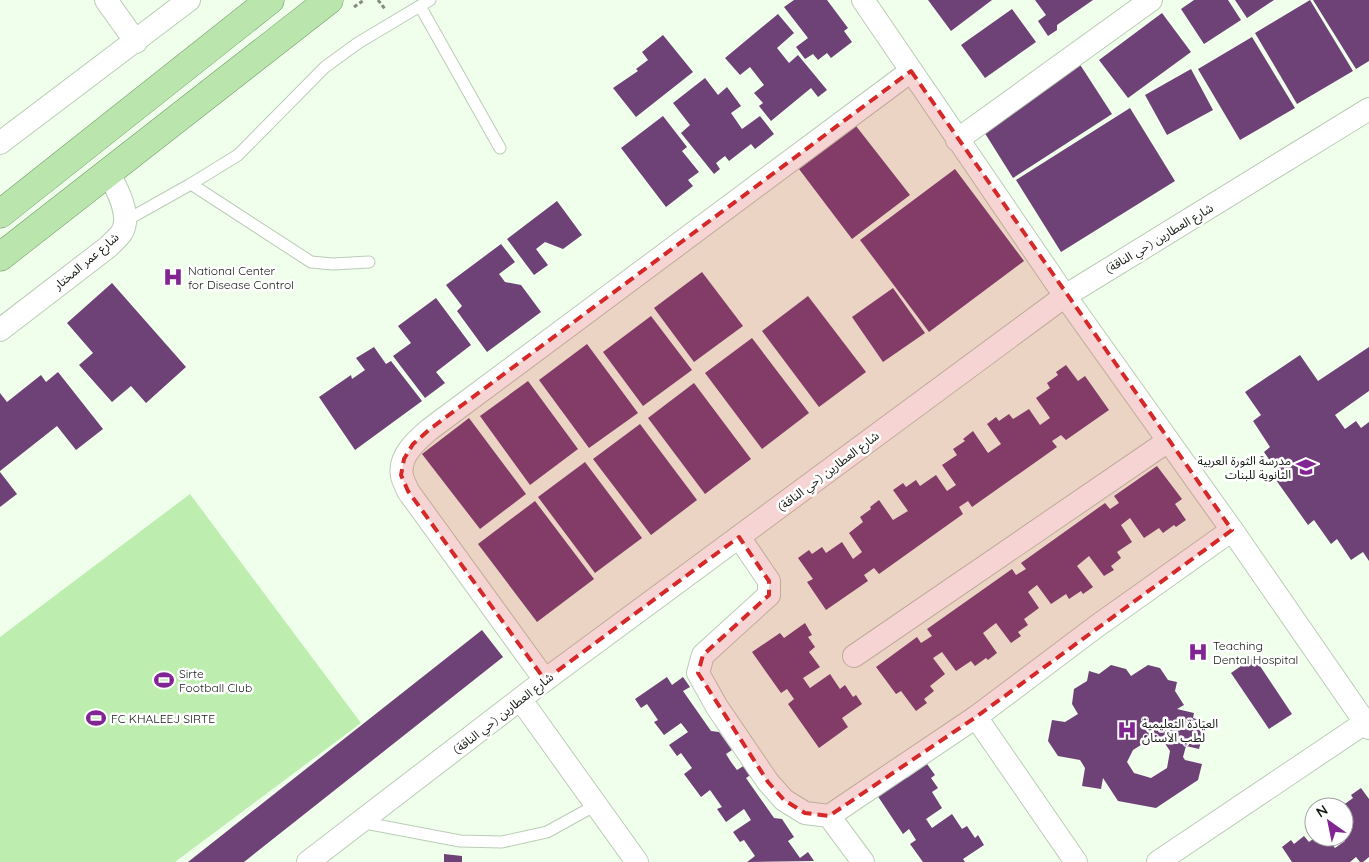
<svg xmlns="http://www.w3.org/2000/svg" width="1369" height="862" viewBox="0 0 1369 862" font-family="Quicksand,'Noto Sans Arabic',sans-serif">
  <rect width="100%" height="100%" fill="#f0ffec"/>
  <path fill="#bdeeaf" d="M190,494L361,723L175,862H0V637Z"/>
  <g fill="#6e4177" fill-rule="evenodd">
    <path d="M794,0H827L848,28L844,31L852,42L831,58L827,53L818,60L813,54L805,59L796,47L808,38L784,7Z"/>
    <path d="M928,0H992L951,31Z"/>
    <path d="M1035,0H1093L1057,25V30L1048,36L1038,21L1046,15Z"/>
    <path d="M1194,0H1228L1241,20L1204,44L1181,9Z"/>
    <path d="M1235,0H1274L1247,18Z"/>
    <path d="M1310,0L1353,71L1297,104L1255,33Z"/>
    <path d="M1313,0H1369V61L1356,69Z"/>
    <path d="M1012,9L1036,42L985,78L961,45Z"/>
    <path d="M1162,13L1191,52L1128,98L1099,60Z"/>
    <path d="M778,14L794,33L777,48L789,63L798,55L827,90L818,97L811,88L771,121L759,106L763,103L754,93L764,85L750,67L740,75L725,58Z"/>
    <path d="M663,35L693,72L636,117L613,88L638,71L636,69L648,60L642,52Z"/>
    <path d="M1252,37L1295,108L1240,140L1198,69Z"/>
    <path d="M1079,63L1112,114L1013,178L981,127Z"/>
    <path d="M1191,69L1213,110L1167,135L1145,95Z"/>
    <path d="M705,78L718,95L727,87L741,106L731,113L742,129L760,116L774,134L755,149L751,144L729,161L725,156L716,163L720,169L714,174L681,133L690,125L673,103Z"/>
    <path d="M1130,108L1175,181L1061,252L1016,180Z"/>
    <path d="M663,116L687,147L682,151L699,172L688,180L693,186L666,207L621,148Z"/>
    <path d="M856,126L910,195L852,239L799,169Z"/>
    <path d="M955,169L1024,261L929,332L860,240Z"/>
    <path d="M557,201L582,235L563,249L545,242L536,249L548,265L534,275L507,239Z"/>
    <path d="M501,244L515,262L499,274L505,282L521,285L541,312L487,352L457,311L462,306L446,285Z"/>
    <path d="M702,272L743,326L694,362L654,308Z"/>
    <path d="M112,283L186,367L146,403L131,386L112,402L79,365L93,353L67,323Z"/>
    <path d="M893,288L925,333L883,362L852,317Z"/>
    <path d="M808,296L866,372L819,407L762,331Z"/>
    <path d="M436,298L471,345L436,372L445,383L425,398L393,356L411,343L398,326Z"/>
    <path d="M651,316L692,370L643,406L603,352Z"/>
    <path d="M752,338L809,413L762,449L705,373Z"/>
    <path d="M587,344L638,413L589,448L539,380Z"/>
    <path d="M374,347L386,364L391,361L422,401L355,450L319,397L351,375L352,379L365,370L356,358Z"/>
    <path d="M1369,347V391L1335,415L1345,429L1356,421L1361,428L1369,422V561L1363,552L1351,560L1337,539L1331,544L1314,520L1308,525L1276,480L1279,474L1264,452L1270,447L1253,421L1261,415L1245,392L1300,355L1318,381Z"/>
    <path d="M1066,365L1078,381L1085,376L1109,410L1066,440L1061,435L1052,441L1057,447L972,507L968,501L959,507L963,514L879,574L874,568L864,575L868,581L826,610L807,582L813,579L798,558L809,550L812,554L822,547L826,553L842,542L853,559L862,552L849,533L863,522L860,517L871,509L870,507L879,500L893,520L908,511L893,490L903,483L906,487L916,480L920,486L936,475L947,491L956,485L942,465L957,455L953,449L965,441L963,439L973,431L988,453L1001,444L987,424L996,417L999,421L1009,414L1013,419L1029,409L1040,425L1050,418L1036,398L1050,388L1047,383L1058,375L1056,372Z"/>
    <path d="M58,372L103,429L76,450L57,426L0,471V393L7,402L41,375L46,382Z"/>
    <path d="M528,381L578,449L530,485L480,416Z"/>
    <path d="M694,383L751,459L705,494L648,418Z"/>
    <path d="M469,418L526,494L480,529L422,454Z"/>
    <path d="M640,424L697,500L651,535L593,459Z"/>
    <path d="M585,462L642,538L595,573L538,497Z"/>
    <path d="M1157,466L1182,499L1175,504L1186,520L1176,527L1174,525L1163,533L1159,528L1144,538L1130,518L1121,525L1132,542L1117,552L1121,558L1111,566L1114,570L1104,576L1089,556L1077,566L1093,587L1083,594L1081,591L1069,599L1066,594L1051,604L1037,585L1028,592L1039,608L1024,619L1028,625L1018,632L1021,636L1011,643L996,623L983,633L997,653L988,660L986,658L975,666L971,661L956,671L942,652L933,658L945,674L930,686L934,691L924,699L927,703L916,711L901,691L896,694L876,667L917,637L921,643L932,636L927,629L1012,569L1016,575L1026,569L1021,563L1105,503L1110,509L1119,503L1114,496Z"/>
    <path d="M0,472L17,494L0,507Z"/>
    <path d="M535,501L594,579L537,622L478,544Z"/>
    <path d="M805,623L812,635L808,637L815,647L809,652L820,667L803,678L810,688L830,674L840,689L845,685L853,697L856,695L862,704L842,718L848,727L819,748L788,704L794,699L787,689L781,693L752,652L780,633L784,638Z"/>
    <path d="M482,630L503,657L244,862H188Z"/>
    <path d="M1254,657L1292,714L1269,729L1231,673Z"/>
    <path d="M1111,665L1126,669L1131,676L1148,665L1160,668L1168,680L1177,682L1175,691L1184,705L1177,709L1194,713L1193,718L1206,722L1199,749L1186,746L1183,757L1185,760L1202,764L1198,780L1156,808L1118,801L1103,778L1101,789L1082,786L1085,768L1080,760L1058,756L1048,741L1052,720L1065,722L1078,714L1072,704L1074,689L1087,681L1089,671L1099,674ZM1162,739L1170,751L1167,768L1151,778L1134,773L1127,762L1133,750L1149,740Z"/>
    <path d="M667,677L672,685L683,677L690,687L683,691L711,731L719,732L732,750L726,754L731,762L737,770L745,765L752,774L746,778L774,818L782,819L794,837L788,841L800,858L808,852L814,861L747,862L755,856L744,840L740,842L733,832L751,820L744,809L726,822L717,809L722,807L710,790L701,797L684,774L692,768L681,753L677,756L669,745L688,732L681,723L664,735L654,722L658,720L647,704L641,708L635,699Z"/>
    <path d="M927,764L935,775L931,778L938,788L932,792L942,808L926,819L932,828L952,814L962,829L967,826L975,838L978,835L984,845L963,859L965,862H923L910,844L916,840L909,829L903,834L875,792L903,772L907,778Z"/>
    <path d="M1361,788L1369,799V857L1363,862H1360L1356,857L1350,862H1292L1282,847L1291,840L1294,844L1304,836L1309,842L1316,837H1327L1335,848L1345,841L1342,837H1344V812L1346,811L1342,806L1353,798L1351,795Z"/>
    <path d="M444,854L462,856V862H444Z"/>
  </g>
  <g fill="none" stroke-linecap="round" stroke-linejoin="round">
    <defs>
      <g id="service">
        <path d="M420,6L500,148"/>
        <path d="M191,184L311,262L333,264L369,262"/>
        <path d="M125,221L191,184L238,155L325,67L358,43L430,0"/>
        <path d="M360,822L460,841L502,842L547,832L596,805"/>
      </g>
      <g id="minor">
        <path d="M106,0L136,42"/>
        <path d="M863,0L1065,296L1232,530L1369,728"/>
        <path d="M957,140L1151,0"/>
        <path d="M0,143L189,0"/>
        <path d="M0,330L108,247C112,243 118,238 122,232C132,215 116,187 108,172"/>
        <path d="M739,537L769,581V595L703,655L698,673L717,707L768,782L784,800L805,813L829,816L863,862"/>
        <path d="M854,656L1168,441"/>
        <path d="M545,680L408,491C406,486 403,481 402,476C398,456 417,440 430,429L911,71"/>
        <path d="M521,700L637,862"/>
        <path d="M976,717L1076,862"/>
        <path d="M829,816L976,717L1097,626L1232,530"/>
        <path d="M308,862L545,680L1065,296L1369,109"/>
        <path d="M1158,862L1369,720"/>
      </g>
      <g id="trunk">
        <path d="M0,214L270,0"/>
        <path d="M0,257L329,0"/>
      </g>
    </defs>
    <use href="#service" stroke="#baccb6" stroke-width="13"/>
    <use href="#minor" stroke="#baccb6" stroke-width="24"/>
    <use href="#trunk" stroke="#749a6a" stroke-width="29"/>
    <g stroke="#838e80" stroke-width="3" stroke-dasharray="4 2.5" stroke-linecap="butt">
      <path d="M378,0L385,9"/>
      <path d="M354,7L364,0"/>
    </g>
    <use href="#service" stroke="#fff" stroke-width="11"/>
    <use href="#minor" stroke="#fff" stroke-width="22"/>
    <use href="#trunk" stroke="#bae6ae" stroke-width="28"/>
  </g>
  <path fill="#d62828" fill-opacity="0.2" stroke="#d62828" stroke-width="4" stroke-dasharray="10 6" stroke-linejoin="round" d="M911,71L1232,530L976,717L829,816L805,813L784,800L768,782L698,673L703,655L769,595V581L739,537L545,680L408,491L401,475L404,459L413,444L430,429Z"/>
  <defs>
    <symbol id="hospital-bare" viewBox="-9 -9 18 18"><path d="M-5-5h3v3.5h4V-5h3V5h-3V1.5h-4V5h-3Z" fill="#812592" stroke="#fff" stroke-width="2.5" paint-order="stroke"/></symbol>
    <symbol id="school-bare" viewBox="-9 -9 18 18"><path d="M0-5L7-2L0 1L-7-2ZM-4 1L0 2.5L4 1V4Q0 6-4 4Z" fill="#812592" stroke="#fff" stroke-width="2.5" paint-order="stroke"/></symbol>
    <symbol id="stadium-bare" viewBox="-9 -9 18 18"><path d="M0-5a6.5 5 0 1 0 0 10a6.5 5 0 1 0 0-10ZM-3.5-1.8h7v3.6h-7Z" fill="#812592" stroke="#fff" stroke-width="2.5" paint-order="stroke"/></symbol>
  </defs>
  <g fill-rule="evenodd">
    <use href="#hospital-bare" x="159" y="263" width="28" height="28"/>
    <use href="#school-bare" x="1292" y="453" width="28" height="28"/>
    <use href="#hospital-bare" x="1184" y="638" width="28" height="28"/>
    <use href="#stadium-bare" x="150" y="666" width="28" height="28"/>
    <use href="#stadium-bare" x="82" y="704" width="28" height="28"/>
    <use href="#hospital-bare" x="1113" y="716" width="28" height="28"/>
  </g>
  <g text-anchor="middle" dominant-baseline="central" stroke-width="5" stroke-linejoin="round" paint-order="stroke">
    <g font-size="12" fill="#131911" stroke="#fff">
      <text transform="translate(1159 238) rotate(-31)">شارع العطارين (حي الناقة)</text>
      <text transform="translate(86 261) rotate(-40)">شارع عمر المختار</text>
      <text transform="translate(828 471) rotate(-37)">شارع العطارين (حي الناقة)</text>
      <text transform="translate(503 713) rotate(-38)">شارع العطارين (حي الناقة)</text>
    </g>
    <g font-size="12" fill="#131911" stroke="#fff" text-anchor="start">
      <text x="188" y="270">National Center<tspan x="188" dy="14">for Disease Control</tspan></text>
      <text x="1291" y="460" text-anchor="end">مدرسة الثورة العربية<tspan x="1291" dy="14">الثانوية للبنات</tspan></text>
      <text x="1213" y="645">Teaching<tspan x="1213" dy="14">Dental Hospital</tspan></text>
      <text x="179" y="673">Sirte<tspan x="179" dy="14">Football Club</tspan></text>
      <text x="111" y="718">FC KHALEEJ SIRTE</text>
      <text x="1142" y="723">العيادة التعليمية<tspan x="1142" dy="14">لطب الأسنان</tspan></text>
    </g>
  </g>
  <g transform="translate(1329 822) rotate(327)"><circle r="24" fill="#ffffff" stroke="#a1a3a0"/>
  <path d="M0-4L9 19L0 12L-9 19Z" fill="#812592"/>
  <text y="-8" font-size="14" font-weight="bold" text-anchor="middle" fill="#131911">N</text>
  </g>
</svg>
